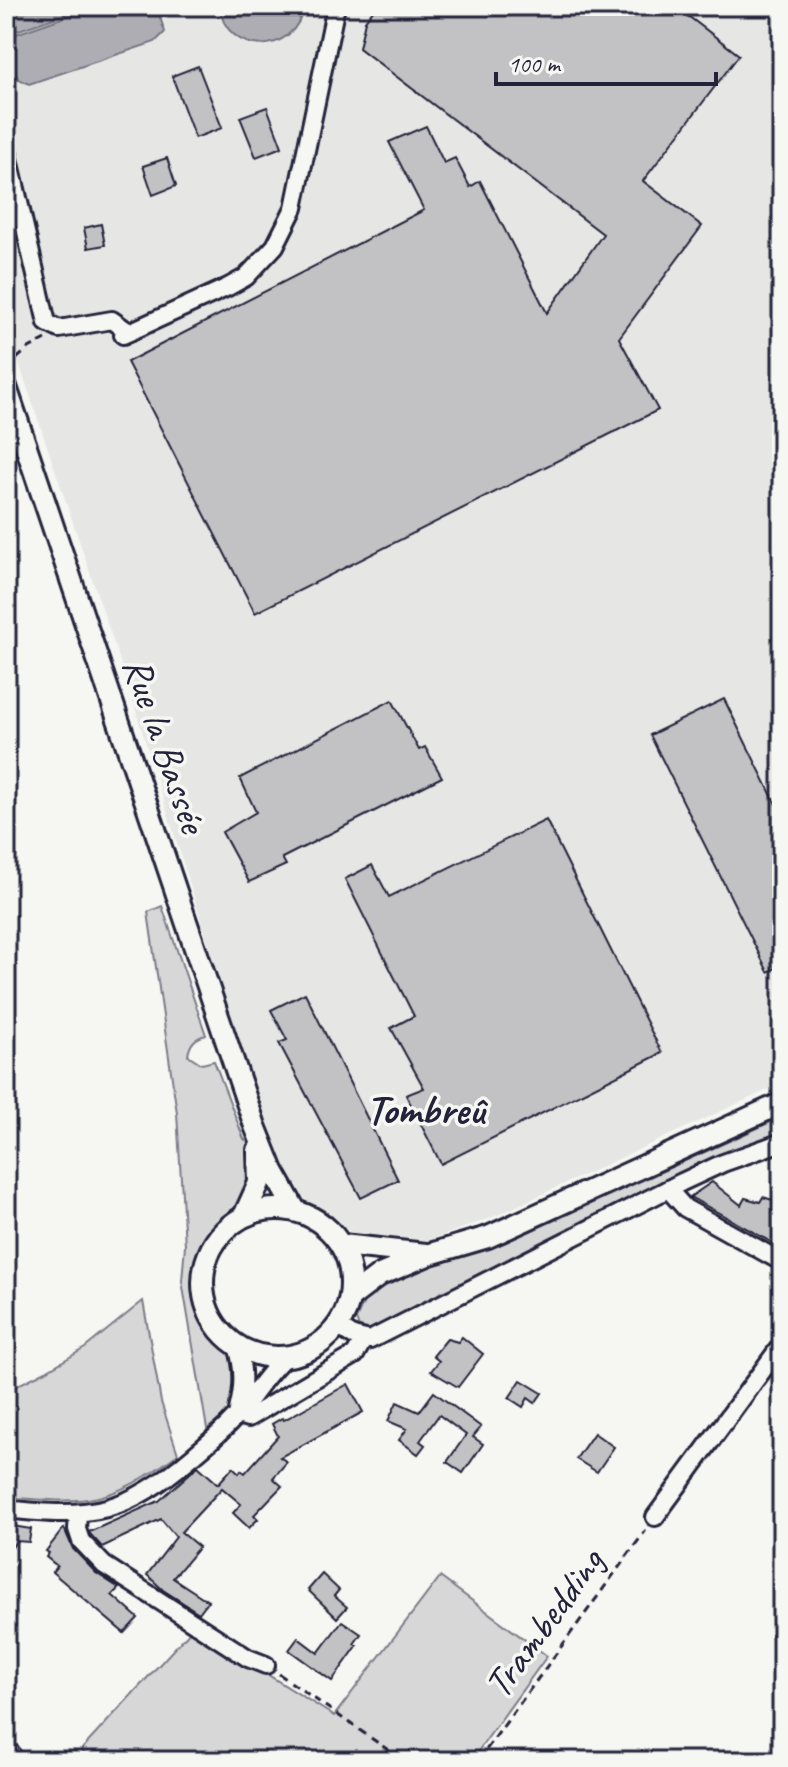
<svg xmlns="http://www.w3.org/2000/svg" width="788" height="1767" viewBox="0 0 788 1767" font-family="Caveat,sans-serif">
  <rect width="100%" height="100%" fill="#f6f6f2"/>
  <filter id="ink" filterUnits="userSpaceOnUse"><feTurbulence type="fractalNoise" baseFrequency=".0125" numOctaves="2"/><feDisplacementMap in="SourceGraphic" scale="16" xChannelSelector="R" yChannelSelector="G"/><feConvolveMatrix kernelMatrix="1 2 1 2 8 2 1 2 1" color-interpolation-filters="sRGB"/></filter>
  <g filter="url(#ink)">
    <path fill="#e6e6e4" d="M6,6H782V1083L491,1218L416,1245H368L295,1192L278,1167L124,673L6,325Z"/>
    <g fill="#d7d7d7" stroke="#7c7c89" stroke-width="2">
      <path d="M162,906L206,1035C194,1038 190,1044 188,1055L202,1064L214,1061L244,1139L249,1142L255,1170L247,1197L209,1232L194,1269L193,1284L203,1320L211,1333L232,1353L236,1362V1396L229,1412L207,1429L182,1281L185,1245L177,1113L148,912Z"/>
      <path d="M782,1117V1136L372,1332L359,1327L356,1319L366,1297L375,1288L426,1263H441L506,1242Z"/>
      <path d="M143,1301L161,1402L178,1454C109,1505 89,1504 6,1497V1391L46,1371L85,1348Z"/>
      <path d="M440,1577L547,1656L471,1761H76L85,1754L81,1750L193,1628L334,1716Z"/>
    </g>
    <g fill="#adadb3" stroke="#757583" stroke-width="2">
      <path d="M6,6H89L16,31L6,28Z"/>
      <path d="M96,6H156L165,32L155,42L29,84L18,79C13,66 4,50 10,36Z"/>
      <path d="M219,6H304C295,57 227,58 219,6Z"/>
    </g>
    <g fill="#c2c2c4" stroke="#22223b" stroke-width="2">
      <path d="M376,6H675L739,55L643,181L702,226L619,338L658,410L255,613L127,362L424,210L389,142L426,126L444,163L455,158L470,187L480,181L547,313L603,234L359,48L365,21Z"/>
      <path d="M198,66L222,128L195,138L172,76Z"/>
      <path d="M267,107L282,147L256,157L240,117Z"/>
      <path d="M167,158L176,186L153,195L143,166Z"/>
      <path d="M101,224L105,245L88,248L84,228Z"/>
      <path d="M724,699L782,816V965L768,972L650,735Z"/>
      <path d="M392,700L419,750L425,747L442,777L282,858L286,865L249,882L222,832L256,812L240,778Z"/>
      <path d="M546,820L662,1053L441,1164L406,1095L424,1088L391,1028L414,1016L345,879L372,865L389,897Z"/>
      <path d="M305,993L398,1180L361,1198L279,1043L287,1040L271,1010Z"/>
      <path d="M712,1182L741,1205L745,1198L760,1202L763,1197L782,1203V1248L690,1197Z"/>
      <path d="M462,1337L483,1354L458,1387L431,1371L439,1361L433,1356L447,1339L458,1342Z"/>
      <path d="M521,1380L542,1393L535,1403L528,1398L523,1407L509,1398Z"/>
      <path d="M348,1384L363,1412L280,1457L287,1462L273,1478L282,1486L254,1515L258,1519L249,1528L233,1513L241,1504L222,1488L181,1532L199,1547L173,1578L208,1601L199,1613L163,1590L147,1575L176,1537L161,1519L102,1547L91,1535L89,1532L159,1501L198,1466L218,1484L233,1467L239,1473L241,1470L245,1473L278,1436L272,1424L282,1418L284,1420Z"/>
      <path d="M434,1392L481,1427L473,1437L483,1444L463,1473L447,1462L466,1435L439,1415L420,1441L425,1445L418,1454L399,1440L407,1429L388,1421L397,1402L419,1412Z"/>
      <path d="M594,1433L614,1447L597,1472L576,1459Z"/>
      <path d="M6,1525L31,1529L29,1542L16,1541L6,1557Z"/>
      <path d="M64,1528L73,1549L96,1573L119,1588L112,1595L138,1618L124,1633L52,1572L57,1566L46,1557L49,1553L46,1551Z"/>
      <path d="M322,1574L339,1590L334,1596L347,1607L337,1618L308,1590Z"/>
      <path d="M342,1621L361,1634L354,1644L357,1646L332,1681L289,1650L298,1638L318,1653Z"/>
      <path d="M6,1730L28,1761H6Z"/>
    </g>
    <g fill="none" stroke-linecap="round" stroke-linejoin="round">
      <defs>
        <g id="minor">
          <path d="M6,146L47,323L59,329L112,320L129,332"/>
          <path d="M123,335L228,287L246,277L275,246L294,208L336,6"/>
          <path d="M668,1189L685,1208L782,1262"/>
          <path d="M338,1326L353,1336L370,1340L682,1182L723,1163L782,1142"/>
          <path d="M237,1346C244,1368 244,1387 238,1410"/>
          <path d="M237,1415L248,1418L355,1355L364,1339"/>
          <path d="M6,1509C93,1519 125,1514 193,1456C208,1443 225,1430 238,1414C254,1395 266,1374 285,1357"/>
          <path d="M78,1514L77,1529L81,1541L104,1565L248,1658L266,1665"/>
          <path d="M655,1517L782,1344"/>
        </g>
        <g id="major">
          <path d="M6,387L255,1126L273,1171L295,1210"/>
          <circle cx="277" cy="1283" r="74"/>
          <path d="M244,1216L259,1183L258,1150"/>
          <path d="M342,1245L426,1254"/>
          <path d="M351,1297L380,1275L430,1254L488,1237L782,1103"/>
        </g>
      </defs>
      <use href="#minor" stroke="#22223b" stroke-width="22"/>
      <use href="#major" stroke="#22223b" stroke-width="26"/>
      <g stroke="#22223b" stroke-width="3" stroke-dasharray="8 6" stroke-linecap="butt">
        <path d="M6,368L29,348L46,339"/>
        <path d="M279,1674L404,1761"/>
        <path d="M478,1761L646,1530"/>
      </g>
      <use href="#minor" stroke="#f6f6f2" stroke-width="16"/>
      <use href="#major" stroke="#f6f6f2" stroke-width="20"/>
    </g>
  </g>
  <g text-anchor="middle" dominant-baseline="central" stroke-width="7" stroke-linejoin="round" paint-order="stroke">
    <g font-size="40" fill="#22223b" stroke="#f6f6f2">
      <text transform="translate(165 745) rotate(71)">Rue la Bassée</text>
      <text transform="translate(544 1623) rotate(-54)">Trambedding</text>
    </g>
    <g font-size="42" font-weight="bold" fill="#22223b" stroke="#f6f6f2">
      <text x="425" y="1109">Tombreû</text>
    </g>
  </g>
  <rect width="788" height="1767" fill="none" stroke="#f6f6f2" stroke-width="32"/>
  <rect x="16" y="16" width="756" height="1735" fill="none" stroke="#22223b" stroke-width="3" filter="url(#ink)"/>
  <path d="M496 72v12h220v-12" fill="none" stroke="#22223b" stroke-width="4"/>
  <text x="508" y="72" font-size="24" fill="#22223b" stroke="#f6f6f2" stroke-width="6" paint-order="stroke">100 m</text>
</svg>
